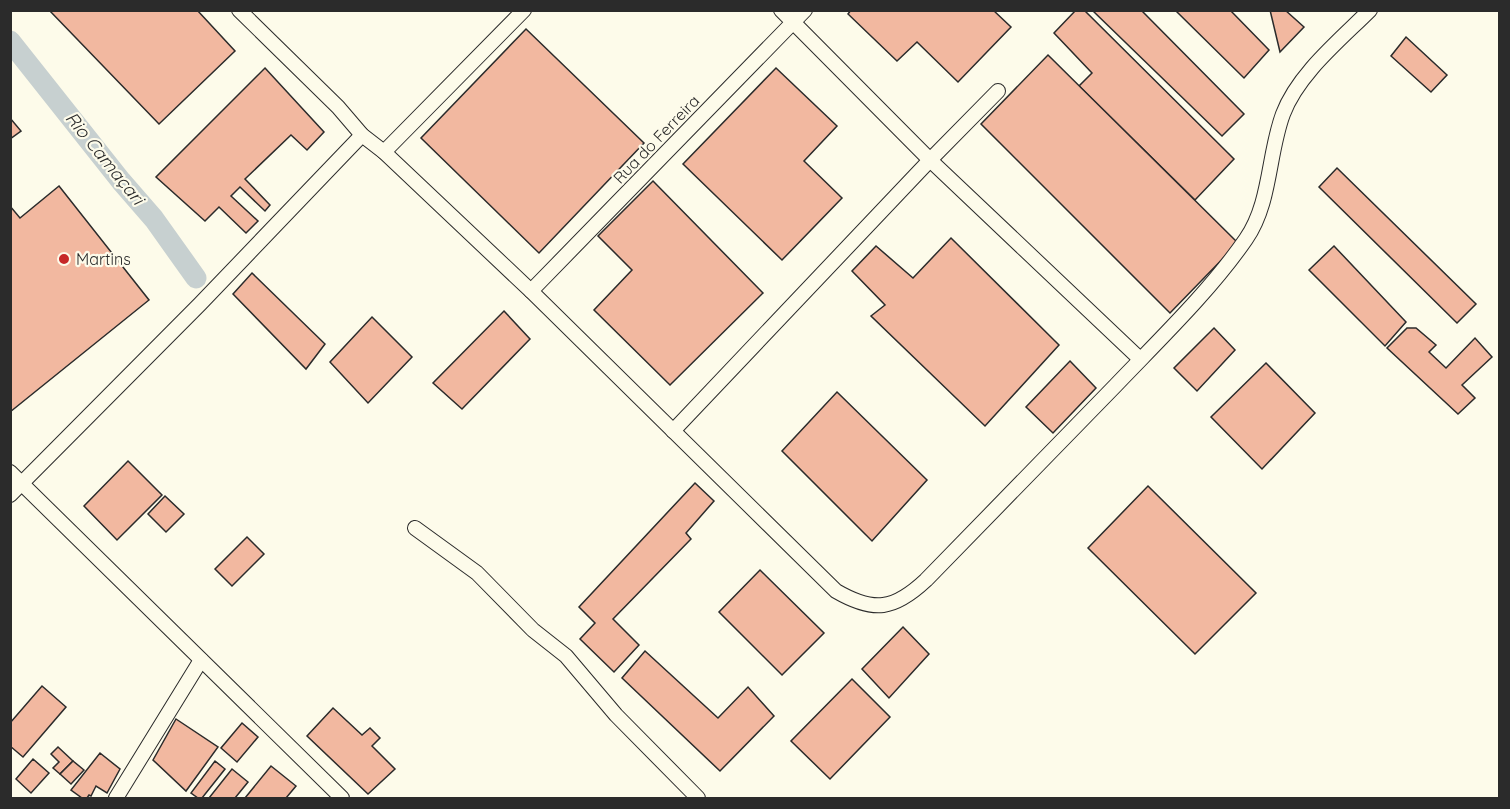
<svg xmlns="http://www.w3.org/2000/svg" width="1510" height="809" viewBox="0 0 1510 809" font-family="Quicksand,sans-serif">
  <rect width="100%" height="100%" fill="#fdfbea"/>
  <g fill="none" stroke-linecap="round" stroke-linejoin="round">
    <path stroke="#c7d0d0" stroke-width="21" d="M10,41L121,181L154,219L196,278"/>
  </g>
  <g fill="#f2b8a0" stroke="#2b2b2b" stroke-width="1.5">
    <path d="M49,10H197L235,51L159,124Z"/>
    <path d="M851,10H993L1011,27L958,82L917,42L897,61L848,14Z"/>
    <path d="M1076,10H1084L1234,159L1195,200L1079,86L1092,73L1054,33Z"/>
    <path d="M1092,10H1141L1244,114L1222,136Z"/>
    <path d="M1175,10H1230L1269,50L1244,78Z"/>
    <path d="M1270,10H1285L1304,27L1280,52Z"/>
    <path d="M526,29L644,143L539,253L421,138Z"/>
    <path d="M1406,37L1447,75L1431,92L1391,56Z"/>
    <path d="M1048,55L1238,243L1170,313L981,124Z"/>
    <path d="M265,68L324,132L307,150L291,135L245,179L270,205L265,211L240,187L231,196L258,221L246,233L219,207L205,221L156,177Z"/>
    <path d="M776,68L837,126L804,161L842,198L782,260L683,164Z"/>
    <path d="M10,118L21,131L10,139Z"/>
    <path d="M1337,168L1476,304L1457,323L1319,187Z"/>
    <path d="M653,181L763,293L670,385L594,310L632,270L598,236Z"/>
    <path d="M59,186L149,300L10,412V206L20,218Z"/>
    <path d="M951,238L1059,345L985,426L871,316L885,305L852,271L876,246L913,278Z"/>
    <path d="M1334,246L1406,322L1385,346L1309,270Z"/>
    <path d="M252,273L325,344L306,369L233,294Z"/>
    <path d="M504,311L530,339L462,409L433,383Z"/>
    <path d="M372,317L412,357L368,403L330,362Z"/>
    <path d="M1214,328L1235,350L1197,391L1174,368Z"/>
    <path d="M1407,328H1416L1436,345L1429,352L1446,368L1475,338L1492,357L1462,385L1475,398L1458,414L1387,348Z"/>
    <path d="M1070,361L1096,388L1053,433L1026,407Z"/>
    <path d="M1266,363L1315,413L1262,469L1211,417Z"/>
    <path d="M837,392L927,480L872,541L782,451Z"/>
    <path d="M128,461L162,495L117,540L84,506Z"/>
    <path d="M695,483L714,501L686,533L691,539L613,619L639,645L614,672L580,639L595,623L579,607Z"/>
    <path d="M1148,486L1256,593L1195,654L1088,548Z"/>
    <path d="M165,496L184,514L166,532L148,514Z"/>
    <path d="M247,537L264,554L232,586L215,569Z"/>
    <path d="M760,570L824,633L782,675L719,612Z"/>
    <path d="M903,627L929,654L889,698L862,669Z"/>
    <path d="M645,651L718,718L748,687L774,716L720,771L622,678Z"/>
    <path d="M852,679L890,717L830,779L791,741Z"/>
    <path d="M42,686L66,707L23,757L10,746V723Z"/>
    <path d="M333,708L362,735L370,728L380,738L372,746L395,769L368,794L307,736Z"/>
    <path d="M176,719L218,747L186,791L153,760Z"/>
    <path d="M242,723L258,737L237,762L221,748Z"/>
    <path d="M58,747L73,761L60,774L53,768L59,762L51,754Z"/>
    <path d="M100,753L120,769L107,793L96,786L91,796L89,795L87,798H82L71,790Z"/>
    <path d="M33,759L49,773L31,793L16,779Z"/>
    <path d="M73,761L84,770L71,784L60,774Z"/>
    <path d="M215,761L225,769L202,798H198L191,793Z"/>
    <path d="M271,766L296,786L286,798H245Z"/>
    <path d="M232,769L248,782L235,798H209Z"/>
  </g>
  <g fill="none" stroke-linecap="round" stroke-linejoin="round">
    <defs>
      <g id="minor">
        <path d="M239,10L338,107L362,135L384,152L531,291L836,591C874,613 894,610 926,580C989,515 1052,450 1116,385C1159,340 1211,290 1246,239C1271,203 1268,154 1283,114C1298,74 1340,40 1370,10"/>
        <path d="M781,10L930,160L1140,359"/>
        <path d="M384,152L524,10"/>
        <path d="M531,291L805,10"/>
        <path d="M673,431L930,160L998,91"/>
        <path d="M10,472L342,798"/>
        <path d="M10,495L200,304L362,135"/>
        <path d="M415,528L477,573L533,630L566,656L616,715L698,798"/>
        <path d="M116,798L201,660"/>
      </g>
    </defs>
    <use href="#minor" stroke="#2b2b2b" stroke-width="16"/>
    <use href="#minor" stroke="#fdfbea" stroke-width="14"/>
  </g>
  <circle fill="#c62828" stroke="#fdfbea" stroke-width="2" cx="64" cy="259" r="6"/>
  <g text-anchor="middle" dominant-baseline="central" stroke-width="4.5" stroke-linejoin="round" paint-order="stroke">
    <g font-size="16" fill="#2b2b2b" stroke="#fdfbea">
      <text transform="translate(656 139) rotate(-46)">Rua do Ferreira</text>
    </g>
    <g font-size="16" fill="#2b2b2b" stroke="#fdfbea" text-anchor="start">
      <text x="76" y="259">Martins</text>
    </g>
    <g font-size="18" font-style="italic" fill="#2b2b2b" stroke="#fdfbea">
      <text transform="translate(105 158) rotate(51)">Rio Camaçari</text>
    </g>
  </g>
  <rect width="1510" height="809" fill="none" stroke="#2b2b2b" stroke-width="24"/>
</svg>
